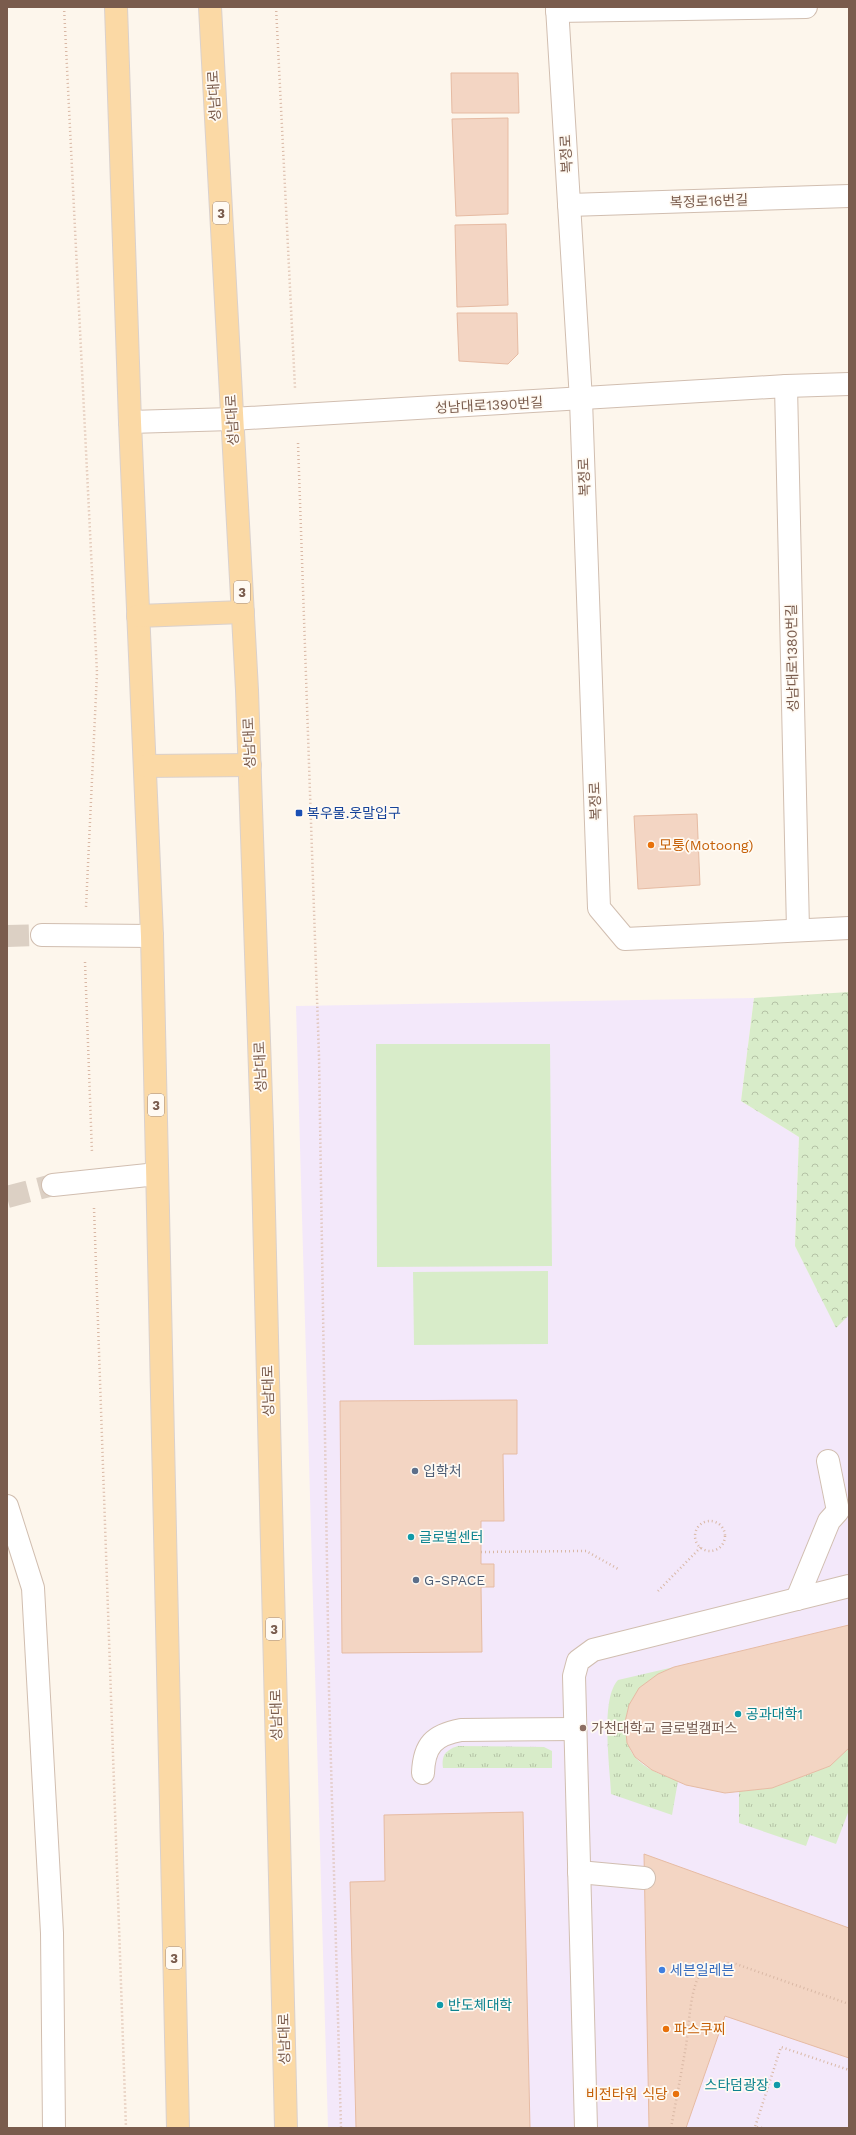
<svg xmlns="http://www.w3.org/2000/svg" width="856" height="2135" viewBox="0 0 856 2135" font-family="'Work Sans','Noto Sans KR',sans-serif">
  <defs>
    <pattern id="grass-tufts" width="24" height="20" patternUnits="userSpaceOnUse"><rect width="24" height="20" fill="#d8ecc9"/><path d="M3 7l-1-3M5 7V3M7 7l1-3M15 17l-1-3M17 17v-4M19 17l1-3" fill="none" stroke="#b4c2a5"/></pattern>
    <pattern id="forest-crowns" width="20" height="18" patternUnits="userSpaceOnUse"><rect width="20" height="18" fill="#d8ecc9"/><path d="M2 6a3 3 0 1 1 6 0M12 15a3 3 0 1 1 6 0" fill="none" stroke="#b4c2a5"/></pattern>
  </defs>
  <rect width="100%" height="100%" fill="#fdf6ec"/>
  <path fill="#f3e8fa" d="M754,998L741,1101L799,1137L795,1246L836,1327L849,1315V2128H328L296,1006Z"/>
  <g fill="url(#grass-tufts)">
    <path d="M674,1667C645,1679 623,1698 626,1732C627,1741 629,1750 635,1757C646,1770 663,1775 678,1781L672,1815L611,1794C610,1767 600,1699 618,1680Z"/>
    <path d="M458,1746L544,1747L552,1751V1768H443C441,1755 446,1750 458,1746Z"/>
    <path d="M849,1748V1810L836,1844L810,1835L806,1846L739,1823V1791L772,1788L830,1766Z"/>
  </g>
  <path fill="url(#forest-crowns)" d="M849,992V1315L836,1328L795,1246L799,1137L741,1101L754,998Z"/>
  <g fill="#d8ecc9">
    <path d="M376,1044H550L552,1266L377,1267Z"/>
    <path d="M548,1271V1344L414,1345L413,1272Z"/>
  </g>
  <g fill="#f3d5c3" stroke="#e6bba3">
    <path d="M451,73H518L519,113H452Z"/>
    <path d="M508,118V214L456,216L452,119Z"/>
    <path d="M506,224L508,305L457,307L455,225Z"/>
    <path d="M457,313H517L518,354L508,364L459,361Z"/>
    <path d="M697,814L700,885L638,889L634,816Z"/>
    <path d="M517,1400V1454H503L504,1521H481V1564H494V1587H481L482,1652L342,1653L340,1401Z"/>
    <path d="M849,1625V1748L830,1766L772,1788L725,1793L686,1785L652,1770L635,1757L627,1743L625,1722L629,1705L639,1688L658,1674L674,1667Z"/>
    <path d="M523,1812L530,2128H356L350,1882L385,1881L384,1815Z"/>
    <path d="M644,1854L849,1928V2058L725,2016L686,2128H649Z"/>
  </g>
  <g fill="none" stroke-linecap="round" stroke-linejoin="round">
    <g stroke="#dcd0c4" stroke-width="22" stroke-dasharray="22 11" stroke-linecap="butt">
      <path d="M7,936L42,935"/>
      <path d="M7,1197L53,1185"/>
    </g>
    <defs>
      <g id="minor">
        <path d="M557,7L581,400L599,908L625,939L849,928"/>
        <path d="M557,11L806,7"/>
        <path d="M569,205L849,196"/>
        <path d="M786,386L798,930"/>
        <path d="M130,422L232,419L786,386L849,384"/>
        <path d="M42,935L152,936"/>
        <path d="M53,1185L157,1174"/>
        <path d="M7,1506L33,1588L52,1933L54,2128"/>
        <path d="M797,1599L829,1521L838,1511L828,1461"/>
        <path d="M423,1773C424,1745 434,1735 461,1730L575,1729"/>
        <path d="M579,1872L644,1878"/>
        <path d="M586,2128L574,1676L578,1661L593,1650L849,1586"/>
      </g>
      <g id="major">
        <path d="M116,7L130,422L152,936L178,2128"/>
        <path d="M210,7L247,690L262,1129L286,2128"/>
        <path d="M138,616L243,612"/>
        <path d="M145,766L250,765"/>
      </g>
    </defs>
    <use href="#minor" stroke="#d1beb0" stroke-width="24"/>
    <use href="#major" stroke="#dad1cd" stroke-width="24"/>
    <g stroke="#d9b8a5" stroke-width="2.5" stroke-dasharray="1 3" stroke-linecap="butt">
      <path d="M64,7L97,673L86,907"/>
      <path d="M276,7L295,388"/>
      <path d="M298,443L319,1056L329,1691L341,2128"/>
      <path d="M85,962L92,1153"/>
      <path d="M94,1208L126,2128"/>
      <circle cx="710" cy="1536" r="15"/>
      <path d="M481,1552L586,1551L620,1570"/>
      <path d="M658,1591L701,1547"/>
      <path d="M671,2128C676,2101 681,2074 686,2046C689,2027 690,1985 702,1972C710,1962 724,1962 736,1964L849,2004"/>
      <path d="M762,2128L755,2127L781,2047L849,2070"/>
    </g>
    <use href="#minor" stroke="#fff" stroke-width="22"/>
    <use href="#major" stroke="#fbd9a5" stroke-width="22"/>
  </g>
  <rect fill="#1a4fb4" stroke="#fffaf3" stroke-width="1.5" x="295" y="809" width="8" height="8" rx="2"/>
  <g fill="#e8710a" stroke="#fffaf3" stroke-width="1.5">
    <circle cx="651" cy="845" r="4"/>
    <circle cx="666" cy="2029" r="4"/>
    <circle cx="676" cy="2094" r="4"/>
  </g>
  <g fill="#5c6f8a" stroke="#fffaf3" stroke-width="1.5">
    <circle cx="415" cy="1471" r="4"/>
    <circle cx="416" cy="1580" r="4"/>
  </g>
  <g fill="#0f9aa8" stroke="#fffaf3" stroke-width="1.5">
    <circle cx="411" cy="1537" r="4"/>
    <circle cx="738" cy="1714" r="4"/>
    <circle cx="440" cy="2005" r="4"/>
    <circle cx="777" cy="2085" r="4"/>
  </g>
  <circle fill="#8d6e63" stroke="#fffaf3" stroke-width="1.5" cx="583" cy="1728" r="4"/>
  <circle fill="#3f7fe0" stroke="#fffaf3" stroke-width="1.5" cx="662" cy="1970" r="4"/>
  <g text-anchor="middle" dominant-baseline="central" stroke-width="3.5" stroke-linejoin="round" paint-order="stroke">
    <g fill="#fffaf3" stroke="#a28b7f" stroke-width="1">
      <rect x="213" y="202" width="16" height="22" rx="3"/>
      <rect x="234" y="581" width="16" height="22" rx="3"/>
      <rect x="148" y="1094" width="16" height="22" rx="3"/>
      <rect x="266" y="1618" width="16" height="22" rx="3"/>
      <rect x="166" y="1947" width="16" height="22" rx="3"/>
    </g>
    <g font-size="13" font-weight="bold" fill="#7a5c4d">
      <text x="221" y="213">3</text>
      <text x="242" y="592">3</text>
      <text x="156" y="1105">3</text>
      <text x="274" y="1629">3</text>
      <text x="174" y="1958">3</text>
    </g>
    <g font-size="14" fill="#7a5c4d" stroke="#fffaf3">
      <text transform="translate(214 96) rotate(-93)">성남대로</text>
      <text transform="translate(566 154) rotate(-93)">복정로</text>
      <text transform="translate(709 201) rotate(-2)">복정로16번길</text>
      <text transform="translate(489 405) rotate(-3)">성남대로1390번길</text>
      <text transform="translate(232 420) rotate(-93)">성남대로</text>
      <text transform="translate(584 477) rotate(-92)">복정로</text>
      <text transform="translate(792 658) rotate(-91)">성남대로1380번길</text>
      <text transform="translate(249 743) rotate(-92)">성남대로</text>
      <text transform="translate(595 801) rotate(-92)">복정로</text>
      <text transform="translate(260 1067) rotate(-92)">성남대로</text>
      <text transform="translate(268 1391) rotate(-91)">성남대로</text>
      <text transform="translate(276 1715) rotate(-91)">성남대로</text>
      <text transform="translate(284 2039) rotate(-91)">성남대로</text>
    </g>
    <g font-size="14" fill="#164399" stroke="#fffaf3" text-anchor="start">
      <text x="307" y="813">복우물.웃말입구</text>
    </g>
    <g font-size="14" fill="#c56008" stroke="#fffaf3" text-anchor="start">
      <text x="659" y="845">모퉁(Motoong)</text>
      <text x="674" y="2029">파스쿠찌</text>
      <text x="668" y="2094" text-anchor="end">비전타워 식당</text>
    </g>
    <g font-size="14" fill="#4e5e75" stroke="#fffaf3" text-anchor="start">
      <text x="423" y="1471">입학처</text>
      <text x="424" y="1580">G-SPACE</text>
    </g>
    <g font-size="14" fill="#0d838f" stroke="#fffaf3" text-anchor="start">
      <text x="419" y="1537">글로벌센터</text>
      <text x="746" y="1714">공과대학1</text>
      <text x="448" y="2005">반도체대학</text>
      <text x="769" y="2085" text-anchor="end">스타덤광장</text>
    </g>
    <g font-size="14" fill="#785e54" stroke="#fffaf3" text-anchor="start">
      <text x="591" y="1728">가천대학교 글로벌캠퍼스</text>
    </g>
    <g font-size="14" fill="#366cbe" stroke="#fffaf3" text-anchor="start">
      <text x="670" y="1970">세븐일레븐</text>
    </g>
  </g>
  <rect width="856" height="2135" fill="none" stroke="#7a5c4d" stroke-width="16"/>
</svg>
